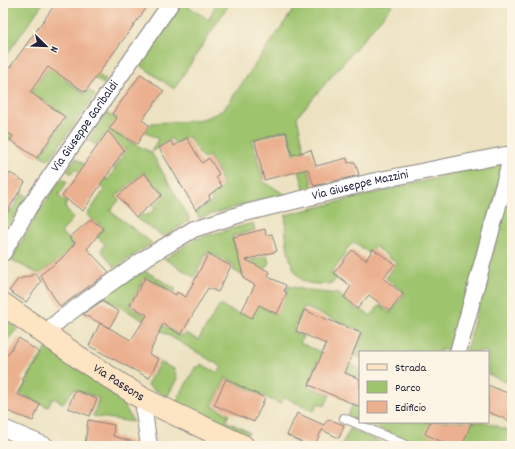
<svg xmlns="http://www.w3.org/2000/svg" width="515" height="449" viewBox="0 0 515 449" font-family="Dekko,sans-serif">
  <rect width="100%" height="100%" fill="#fcf5e5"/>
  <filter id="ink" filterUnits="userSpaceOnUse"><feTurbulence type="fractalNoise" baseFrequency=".025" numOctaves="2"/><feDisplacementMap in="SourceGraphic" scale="8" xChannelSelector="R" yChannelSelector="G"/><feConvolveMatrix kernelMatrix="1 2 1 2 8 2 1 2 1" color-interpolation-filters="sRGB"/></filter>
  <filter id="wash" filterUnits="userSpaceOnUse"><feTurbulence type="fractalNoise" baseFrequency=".012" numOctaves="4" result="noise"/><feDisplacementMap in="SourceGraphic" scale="16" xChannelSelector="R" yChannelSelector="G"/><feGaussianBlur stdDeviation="0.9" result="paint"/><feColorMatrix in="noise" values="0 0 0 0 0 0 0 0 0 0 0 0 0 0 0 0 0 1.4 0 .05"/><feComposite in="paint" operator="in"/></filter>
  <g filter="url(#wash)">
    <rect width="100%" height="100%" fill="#ece2c1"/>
    <g fill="#9fc46e" stroke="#607354">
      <path d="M3,3H43L3,60Z"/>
      <path d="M95,3L70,54L106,80L103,84L76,65L65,80L85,94L89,90L95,95L49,160L40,155L67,117L40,98L3,149V131Z"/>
      <path d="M183,3L209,20L216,3H230L174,89L140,65Z"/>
      <path d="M298,3H394L297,117L313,190L305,191L287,130L252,140L264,182L286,195L259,200L199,218L196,212L212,202L211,196L224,186L219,177L220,174L209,156L203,159L188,136L175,143L171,139L151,152L158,139L145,132L152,123C177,121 205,124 225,108Z"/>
      <path d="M107,113L126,125L131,135L128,141L151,152L190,220L164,237L137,219L143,214L146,216L156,208L154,205L165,196L144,172L116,196L119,200L110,211L152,243L115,268L101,250L105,244L97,237L104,228L87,215L105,189L75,169L72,174L67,171L75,158L108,180L126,150L104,135L96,145L88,140Z"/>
      <path d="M501,162L503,170L451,352L441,349L440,352H360V358L354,355L364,332L304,307L293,332L303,336L300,343L360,369V378L318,361L307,386L330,395L325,406L318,403L314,411L284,397L280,404L226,378L212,406L229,414L226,421L249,432L247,435L176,402L196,366L199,368L201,364L218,373L222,367L102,296L145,271L176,289L174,293L145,277L129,306L183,337L186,333L198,340L220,305L241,315L255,289L270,296L264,309L275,314L289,286L308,291L339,294L358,311L360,309L371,316L380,305L390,313L405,293L386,278L397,263L374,246L369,253L354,242L345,251L347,253L331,273L337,278C333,284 327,285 321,284C315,284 307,284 302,280C288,270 284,231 286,215Z"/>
      <path d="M62,178L67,182L58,196L67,202L65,207L73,218L61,233L74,243L61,259L39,274L11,260L37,214Z"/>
      <path d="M512,180V363L506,382L488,374V352H466Z"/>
      <path d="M22,193L27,196L3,237V214L11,211Z"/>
      <path d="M253,223L255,230L232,236L237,254L247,256L249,261L267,256L269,262L264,272L248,265L242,275L233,270L235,266L207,252L194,277L165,259L195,239Z"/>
      <path d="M3,317L18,328L3,345Z"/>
      <path d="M47,348L122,401L133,422L93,416L99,398L74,389L63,403L53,398L48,407L20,394L30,376L28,374Z"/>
      <path d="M160,362L174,369L177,379L167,397L147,385Z"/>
      <path d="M352,405L360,408V420L348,416Z"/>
      <path d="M364,422H486L512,432V446H421Z"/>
      <path d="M350,429L389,446L369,444L368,446H341Z"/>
    </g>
    <g id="blocks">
      <g fill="#ebb08f">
        <path d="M56,3H150L85,92L48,67L30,92L65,117L37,158L10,140L13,136L3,130V77Z"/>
        <path d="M141,74L164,91L142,120L149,125L137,144L109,129L117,118L112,114Z"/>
        <path d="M108,131L124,150L83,211L62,196Z"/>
        <path d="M286,132L292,155L311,150L316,166L347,158L348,163L355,162L359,175L314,186L308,169L264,180L255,141Z"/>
        <path d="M187,138L202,163L209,158L219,174L216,177L222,186L209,195L210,199L196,210L159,148L171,141L174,146Z"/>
        <path d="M10,173L25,182L3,219V185Z"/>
        <path d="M144,173L162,195L136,217L118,196Z"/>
        <path d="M91,219L103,229L87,249L109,272L60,307L40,275L61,259L75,243L69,238Z"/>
        <path d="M265,229L266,235L272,234L277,251L246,260L270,272L268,277L286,285L284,291L287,293L277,314L259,305L252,318L241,312L255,285L244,279L233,237Z"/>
        <path d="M373,249L395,264L383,278L403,294L390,311L369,295L357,309L344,297L351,286L334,273L352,250L366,260Z"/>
        <path d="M208,254L231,266L218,292L208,288L181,335L163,324L149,354L159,359L149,378L89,346L100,323L131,340L147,315L130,305L145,278L176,295L177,292L186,297Z"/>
        <path d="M36,273L41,282L26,302L9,291L18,279L30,276Z"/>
        <path d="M102,301L119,312L109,328L83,314Z"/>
        <path d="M304,310L361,333L345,373L360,379V407L309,385L326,344L296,331Z"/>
        <path d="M19,338L40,353L21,379L24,381L17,394L40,404L33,421L7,411L3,417V361Z"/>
        <path d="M226,379L265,398L254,422L214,405Z"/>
        <path d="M488,385L512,395V422L488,412Z"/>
        <path d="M75,390L97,399L90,416L68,408Z"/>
        <path d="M297,413L324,425L328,419L344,425L339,438L322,430L314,446H309L287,435Z"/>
        <path d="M88,420L114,425L113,436L137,443V446H85Z"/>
        <path d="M430,422H472L462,446H451L425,434Z"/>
      </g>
    </g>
  </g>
  <g filter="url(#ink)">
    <use href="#blocks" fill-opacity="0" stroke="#87827e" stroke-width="1"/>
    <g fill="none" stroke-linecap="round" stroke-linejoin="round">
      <defs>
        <path id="lane" d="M344,418L408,446"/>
        <g id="street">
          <path id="s1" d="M3,253L29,207L171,3"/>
          <path id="s2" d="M45,333L62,318L147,257L194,229L241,214L375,181L505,155L510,162L458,352"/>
          <path d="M145,400L144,412L149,446"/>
          <path d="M3,428L46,446"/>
        </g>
        <g id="secondary">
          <path id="s3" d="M3,304L84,361L145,400L243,446"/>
        </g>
      </defs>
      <use href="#lane" stroke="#87827e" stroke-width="10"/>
      <use href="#street" stroke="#87827e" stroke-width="18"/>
      <use href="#secondary" stroke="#87827e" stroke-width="24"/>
      <use href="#lane" stroke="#fff" stroke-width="8"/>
      <use href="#street" stroke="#fff" stroke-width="16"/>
      <use href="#secondary" stroke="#fde5c4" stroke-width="22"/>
    </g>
  </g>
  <g text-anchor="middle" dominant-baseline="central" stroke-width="3" stroke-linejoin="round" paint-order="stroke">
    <g font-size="13" fill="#22223b" stroke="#fcf5e5">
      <text stroke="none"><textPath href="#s1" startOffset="151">Via Giuseppe Garibaldi</textPath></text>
      <text stroke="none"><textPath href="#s2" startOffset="354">Via Giuseppe Mazzini</textPath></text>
      <text stroke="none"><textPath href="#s3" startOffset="140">Via Passons</textPath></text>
    </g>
  </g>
  <rect width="515" height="449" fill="none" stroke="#fcf5e5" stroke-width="16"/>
  <rect x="359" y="351" width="130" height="72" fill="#fcf5e5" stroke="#a5a1a1"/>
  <rect x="367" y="364" width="20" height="6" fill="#fde5c4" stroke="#a5a1a1"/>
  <text x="395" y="371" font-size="12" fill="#22223b">Strada</text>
  <rect x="367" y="381" width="20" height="12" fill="#9fc46e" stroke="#a5a1a1"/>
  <text x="395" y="391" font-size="12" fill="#22223b">Parco</text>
  <rect x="367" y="401" width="20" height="12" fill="#ebb08f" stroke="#a5a1a1"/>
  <text x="395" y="411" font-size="12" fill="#22223b">Edificio</text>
  <g transform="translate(46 46) rotate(113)" stroke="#fcf5e5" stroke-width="3" paint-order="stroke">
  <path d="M0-3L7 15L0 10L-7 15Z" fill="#22223b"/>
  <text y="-6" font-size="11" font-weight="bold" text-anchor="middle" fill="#22223b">N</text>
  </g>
</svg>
